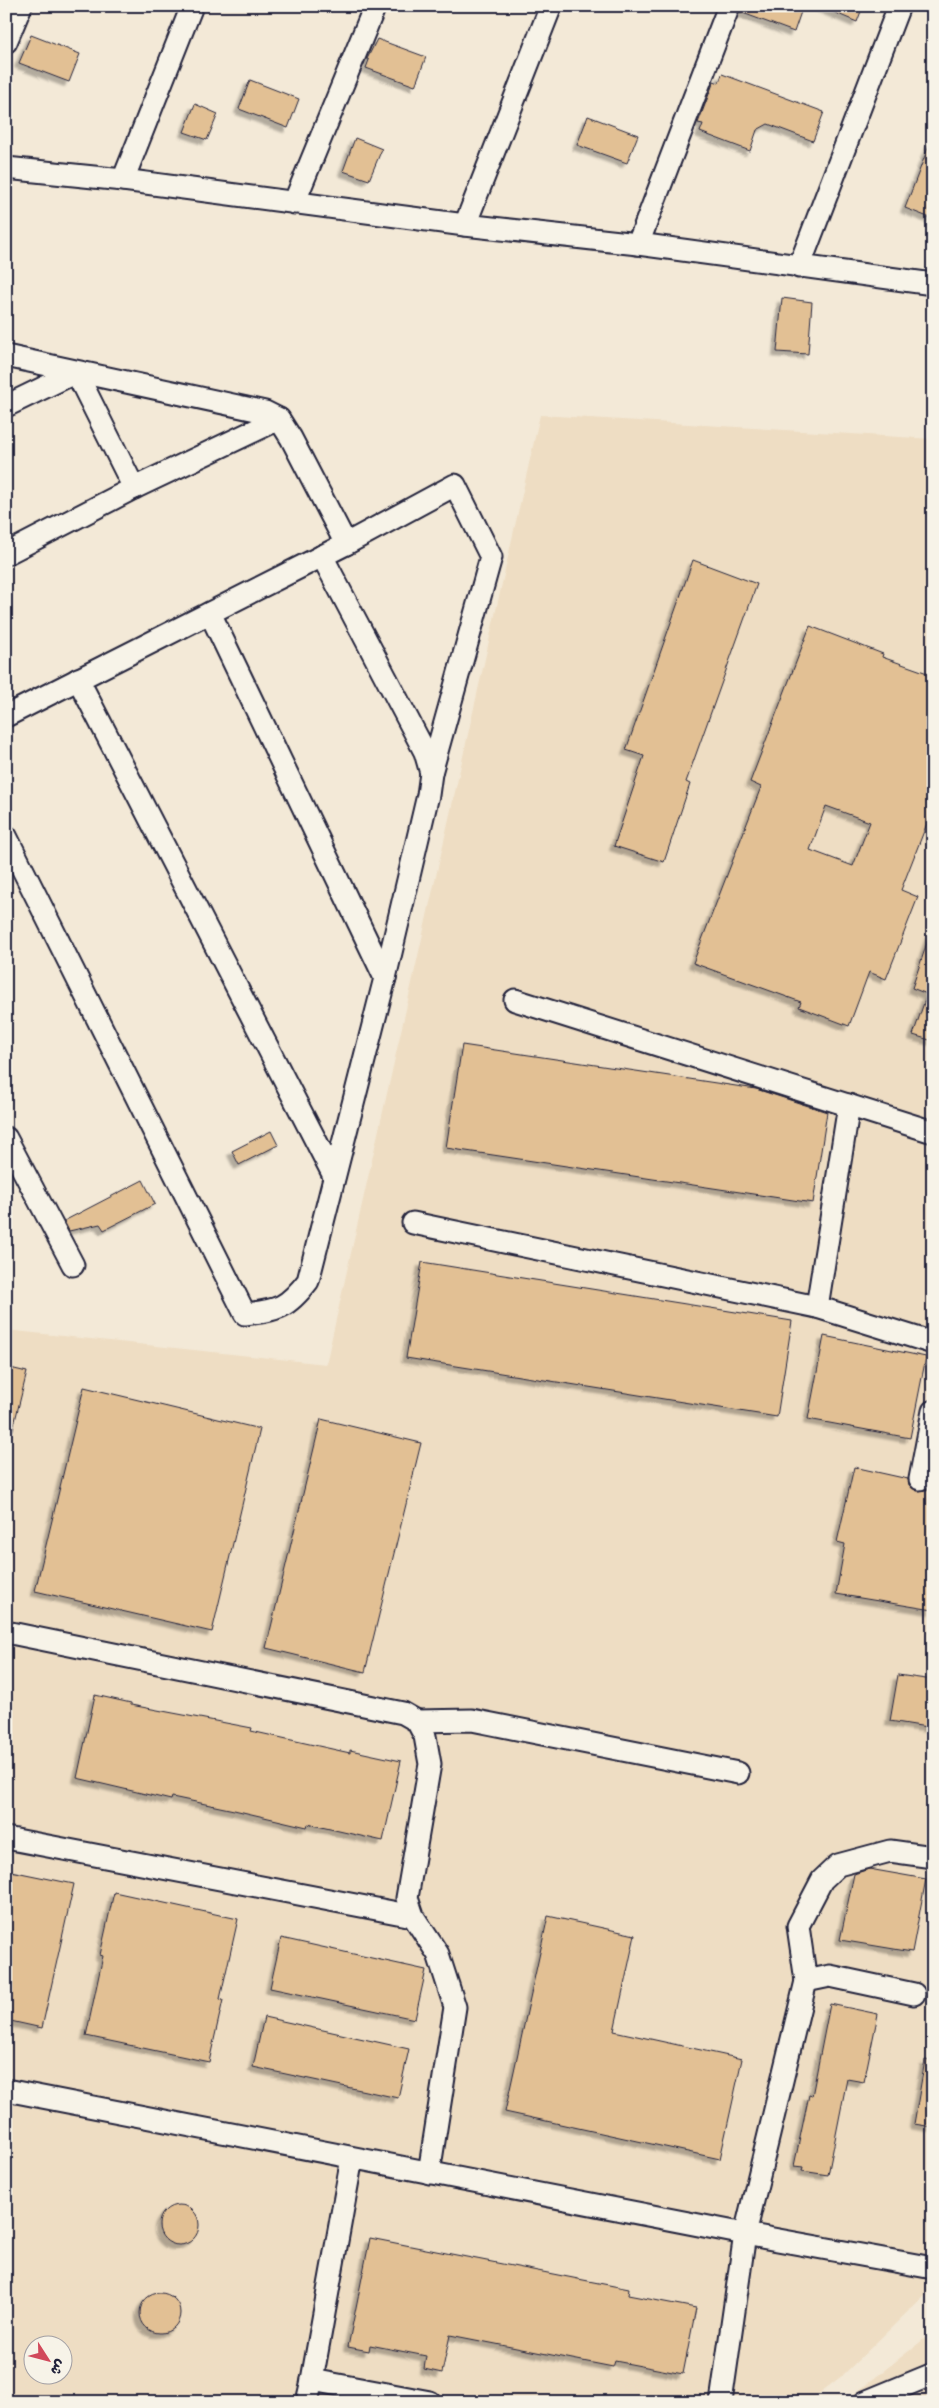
<svg xmlns="http://www.w3.org/2000/svg" width="939" height="2408" viewBox="0 0 939 2408" font-family="Itim,'Playpen Sans Arabic',sans-serif">
  <defs>
    <filter id="shadow"><feDropShadow dx="-4.5" dy="4.5" stdDeviation="1" flood-color="#0004"/></filter>
  </defs>
  <rect width="100%" height="100%" fill="#f3e9d7"/>
  <filter id="ink" filterUnits="userSpaceOnUse"><feTurbulence type="fractalNoise" baseFrequency=".02" numOctaves="2"/><feDisplacementMap in="SourceGraphic" scale="10" xChannelSelector="R" yChannelSelector="G"/><feConvolveMatrix kernelMatrix="1 2 1 2 8 2 1 2 1" color-interpolation-filters="sRGB"/></filter>
  <g filter="url(#ink)">
    <g fill="#eeddc3" fill-rule="evenodd">
      <path d="M540,415L933,439V2287L843,2375L808,2402H6V1330L326,1364ZM32,2346H62V2376H32Z"/>
      <path d="M933,2332V2402H844Z"/>
    </g>
    <g fill="#e2c094" stroke="#22223b" fill-rule="evenodd" filter="url(#shadow)">
      <path d="M741,6H803L794,32L740,12Z"/>
      <path d="M819,6H863L857,22Z"/>
      <path d="M31,35L80,54L69,82L19,63Z"/>
      <path d="M377,39L426,57L415,86L366,68L369,60L367,59Z"/>
      <path d="M722,74L824,112L813,141L768,124L757,130L750,151L700,132L703,124L698,123L714,81L719,83Z"/>
      <path d="M250,80L299,99L288,128L239,109Z"/>
      <path d="M195,104L218,114L207,140L184,132Z"/>
      <path d="M588,116L638,135L627,163L577,145Z"/>
      <path d="M355,138L382,149L369,180L343,171Z"/>
      <path d="M931,140H933V219L905,208Z"/>
      <path d="M782,298L812,302L808,354L777,352Z"/>
      <path d="M693,560L757,584L686,782L690,784L664,862L614,846L644,756L626,750Z"/>
      <path d="M810,626L883,654L882,657L933,675V808L901,890L918,897L886,979L869,972L849,1026L799,1007L801,1002L693,963L761,787L750,782ZM826,806L870,822L853,866L810,850Z"/>
      <path d="M930,934H933V1041L913,1035L927,994L912,988Z"/>
      <path d="M462,1045L756,1089L827,1112L813,1203L446,1148Z"/>
      <path d="M271,1131L278,1145L239,1165L232,1151Z"/>
      <path d="M143,1180L155,1204L104,1230L100,1224L69,1231L64,1221Z"/>
      <path d="M422,1262L792,1321L777,1417L406,1358Z"/>
      <path d="M824,1336L926,1357L910,1438L808,1419Z"/>
      <path d="M6,1367L27,1372L12,1433L6,1432Z"/>
      <path d="M84,1387L260,1429L212,1632L35,1591Z"/>
      <path d="M321,1419L421,1443L365,1672L266,1648Z"/>
      <path d="M854,1467L908,1479L909,1485L917,1491L933,1489V1610L836,1594L845,1544L837,1542Z"/>
      <path d="M898,1675L933,1680V1728L890,1721Z"/>
      <path d="M95,1695L131,1703V1705L252,1728L251,1731L350,1753V1750L401,1761L383,1841L308,1824L307,1827L234,1810L172,1797L171,1800L77,1778Z"/>
      <path d="M869,1869L926,1879L912,1952L840,1940L854,1874Z"/>
      <path d="M6,1870L74,1884L42,2028L6,2020Z"/>
      <path d="M114,1892L238,1919L220,1999L223,2000L209,2062L86,2036L103,1956L100,1955Z"/>
      <path d="M548,1916L635,1935L614,2031L742,2059L720,2159L505,2112Z"/>
      <path d="M281,1938L426,1970L415,2019L270,1988Z"/>
      <path d="M830,2004L878,2014L864,2082L847,2079L828,2175L802,2171L803,2167L794,2166L809,2095L812,2096Z"/>
      <path d="M264,2017L409,2049L398,2098L253,2067Z"/>
      <path d="M925,2060L933,2061V2127L914,2124Z"/>
      <circle cx="179" cy="2225" r="20"/>
      <path d="M370,2238L629,2289L628,2295L696,2308L683,2374L615,2361L613,2367L450,2335L442,2373L424,2369L426,2356L370,2345L369,2351L348,2347Z"/>
      <circle cx="160" cy="2313" r="20"/>
    </g>
    <g fill="none" stroke-linecap="round" stroke-linejoin="round">
      <defs>
        <g id="minor">
          <path d="M6,42L21,6"/>
          <path d="M6,168L123,180L465,225L638,244L933,284"/>
          <path d="M123,180L192,6"/>
          <path d="M294,203L375,6"/>
          <path d="M465,225L551,6"/>
          <path d="M638,244L729,6"/>
          <path d="M799,267L899,6"/>
          <path d="M6,356L265,412L279,419L291,438L346,544"/>
          <path d="M6,406L76,372L134,488"/>
          <path d="M6,554L134,488L279,419"/>
          <path d="M322,556L425,752L431,773"/>
          <path d="M210,613L385,978"/>
          <path d="M78,679L334,1176"/>
          <path d="M6,716L346,544L455,485L491,557L431,773L428,795L385,978L308,1281C287,1308 279,1310 245,1314L6,836"/>
          <path d="M515,1000L933,1132"/>
          <path d="M6,1138L73,1265"/>
          <path d="M413,1223L817,1307L933,1343"/>
          <path d="M817,1307L849,1105"/>
          <path d="M920,1479L933,1411"/>
          <path d="M6,1632L403,1713L417,1721L425,1736L430,1764L407,1898L413,1916L438,1954L455,2007L429,2173"/>
          <path d="M417,1721L472,1720L738,1773"/>
          <path d="M6,1838L413,1916"/>
          <path d="M806,1981L798,1926L822,1880L838,1865L890,1851L933,1857"/>
          <path d="M6,2090L745,2234L933,2268"/>
          <path d="M312,2380L352,2158"/>
          <path d="M307,2402L312,2380L430,2402"/>
          <path d="M721,2402L745,2234L806,1981L830,1976L914,1994"/>
          <path d="M865,2402L933,2374"/>
        </g>
      </defs>
      <use href="#minor" stroke="#22223b" stroke-width="25"/>
      <use href="#minor" stroke="#f7f3e8" stroke-width="21"/>
    </g>
  </g>
  <rect width="939" height="2408" fill="none" stroke="#f7f3e8" stroke-width="25"/>
  <rect x="12" y="12" width="914" height="2383" fill="none" stroke="#22223b" stroke-width="2" filter="url(#ink)"/>
  <g transform="translate(48 2360) rotate(126)"><circle r="24" fill="#f7f3e8" stroke="#a29fa3"/>
  <path d="M0-4L9 19L0 12L-9 19Z" fill="#d1495b"/>
  <text y="-8" font-size="14" font-weight="bold" text-anchor="middle" fill="#22223b">ش</text>
  </g>
</svg>
